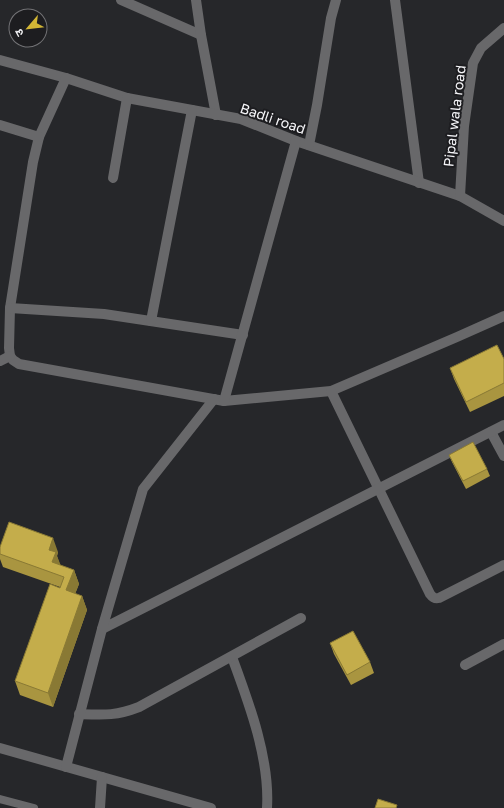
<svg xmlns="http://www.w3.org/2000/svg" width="504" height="808" viewBox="0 0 504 808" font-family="'Golos Text','Noto Sans Devanagari',sans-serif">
  <rect width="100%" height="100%" fill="#26272a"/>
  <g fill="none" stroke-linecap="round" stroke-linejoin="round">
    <path stroke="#68686a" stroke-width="8" d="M0,799L34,808"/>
    <g stroke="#68686a" stroke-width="10">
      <path d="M121,0L201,35"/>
      <path d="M196,0L201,35L216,115"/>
      <path d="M395,0L419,183"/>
      <path d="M0,60L66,78L127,98L241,119L296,141L460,196L504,221"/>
      <path d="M66,78L39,137L33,162L10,308L9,348L10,356L13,360L19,364L224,401L331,391L457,337L504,316"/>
      <path d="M0,125L39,137"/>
      <path d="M309,145L317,105L331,18L336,0"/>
      <path d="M113,178L127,98"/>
      <path d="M460,196L464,126L473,63L481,48L504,28"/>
      <path d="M10,308L104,314L243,335"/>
      <path d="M151,321L192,110"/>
      <path d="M0,361L10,356"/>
      <path d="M331,391L430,594C433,598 435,599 439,598L504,565"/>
      <path d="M224,401L296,141"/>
      <path d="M491,432L504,456"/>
      <path d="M102,629L504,425"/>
      <path d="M232,657C249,703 270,759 267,808"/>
      <path d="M465,665L504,644"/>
      <path d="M79,714C104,715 116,716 139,707L301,618"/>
      <path d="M0,748L211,808"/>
      <path d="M66,767L102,629L143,489L214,399"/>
      <path d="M100,808L102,777"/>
    </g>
  </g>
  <g fill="#a99540">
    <path d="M504,359V396L470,412L454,379L450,368Z"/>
    <path d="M449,455L487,469L490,476L466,489L452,462Z"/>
    <path d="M0,547L58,552L57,556L60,565L74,570L79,584L75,594L82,596L87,610L53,707L20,695L15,681L60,587L3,567L0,559Z"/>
    <path d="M330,643L370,662L374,673L351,685L334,654Z"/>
  </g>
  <g fill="#897934">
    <path d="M53,538L58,552L57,556L61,566L52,562L49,550Z"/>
    <path d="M74,570L79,584L71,604L66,590Z"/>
    <path d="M82,596L87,610L53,707L48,693Z"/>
  </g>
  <g fill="#c4ad4b" stroke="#897934">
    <path d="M497,345L504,359V383L466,402L450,368Z"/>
    <path d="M473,442L487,469L463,481L449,455Z"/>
    <path d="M9,522L53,538L49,550L56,552L52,562L74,570L66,590L82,596L48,693L15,681L50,584L60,588L64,577L0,554V547Z"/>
    <path d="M353,631L370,662L347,675L330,643Z"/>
    <path d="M378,799L397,805L396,808H375Z"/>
  </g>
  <g text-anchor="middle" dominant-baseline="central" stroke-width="4" stroke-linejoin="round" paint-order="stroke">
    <g font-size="14" fill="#f4f4f7" stroke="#1d1d20">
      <text transform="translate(454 116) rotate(-83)">Pipal wala road</text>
      <text transform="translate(273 118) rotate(19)">Badli road</text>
    </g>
  </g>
  <g transform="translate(28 28) rotate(242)"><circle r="19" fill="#1d1d20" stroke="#737376"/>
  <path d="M0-3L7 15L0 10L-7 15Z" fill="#d3b635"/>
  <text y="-6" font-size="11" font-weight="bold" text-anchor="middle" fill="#f4f4f7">उ</text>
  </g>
</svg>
